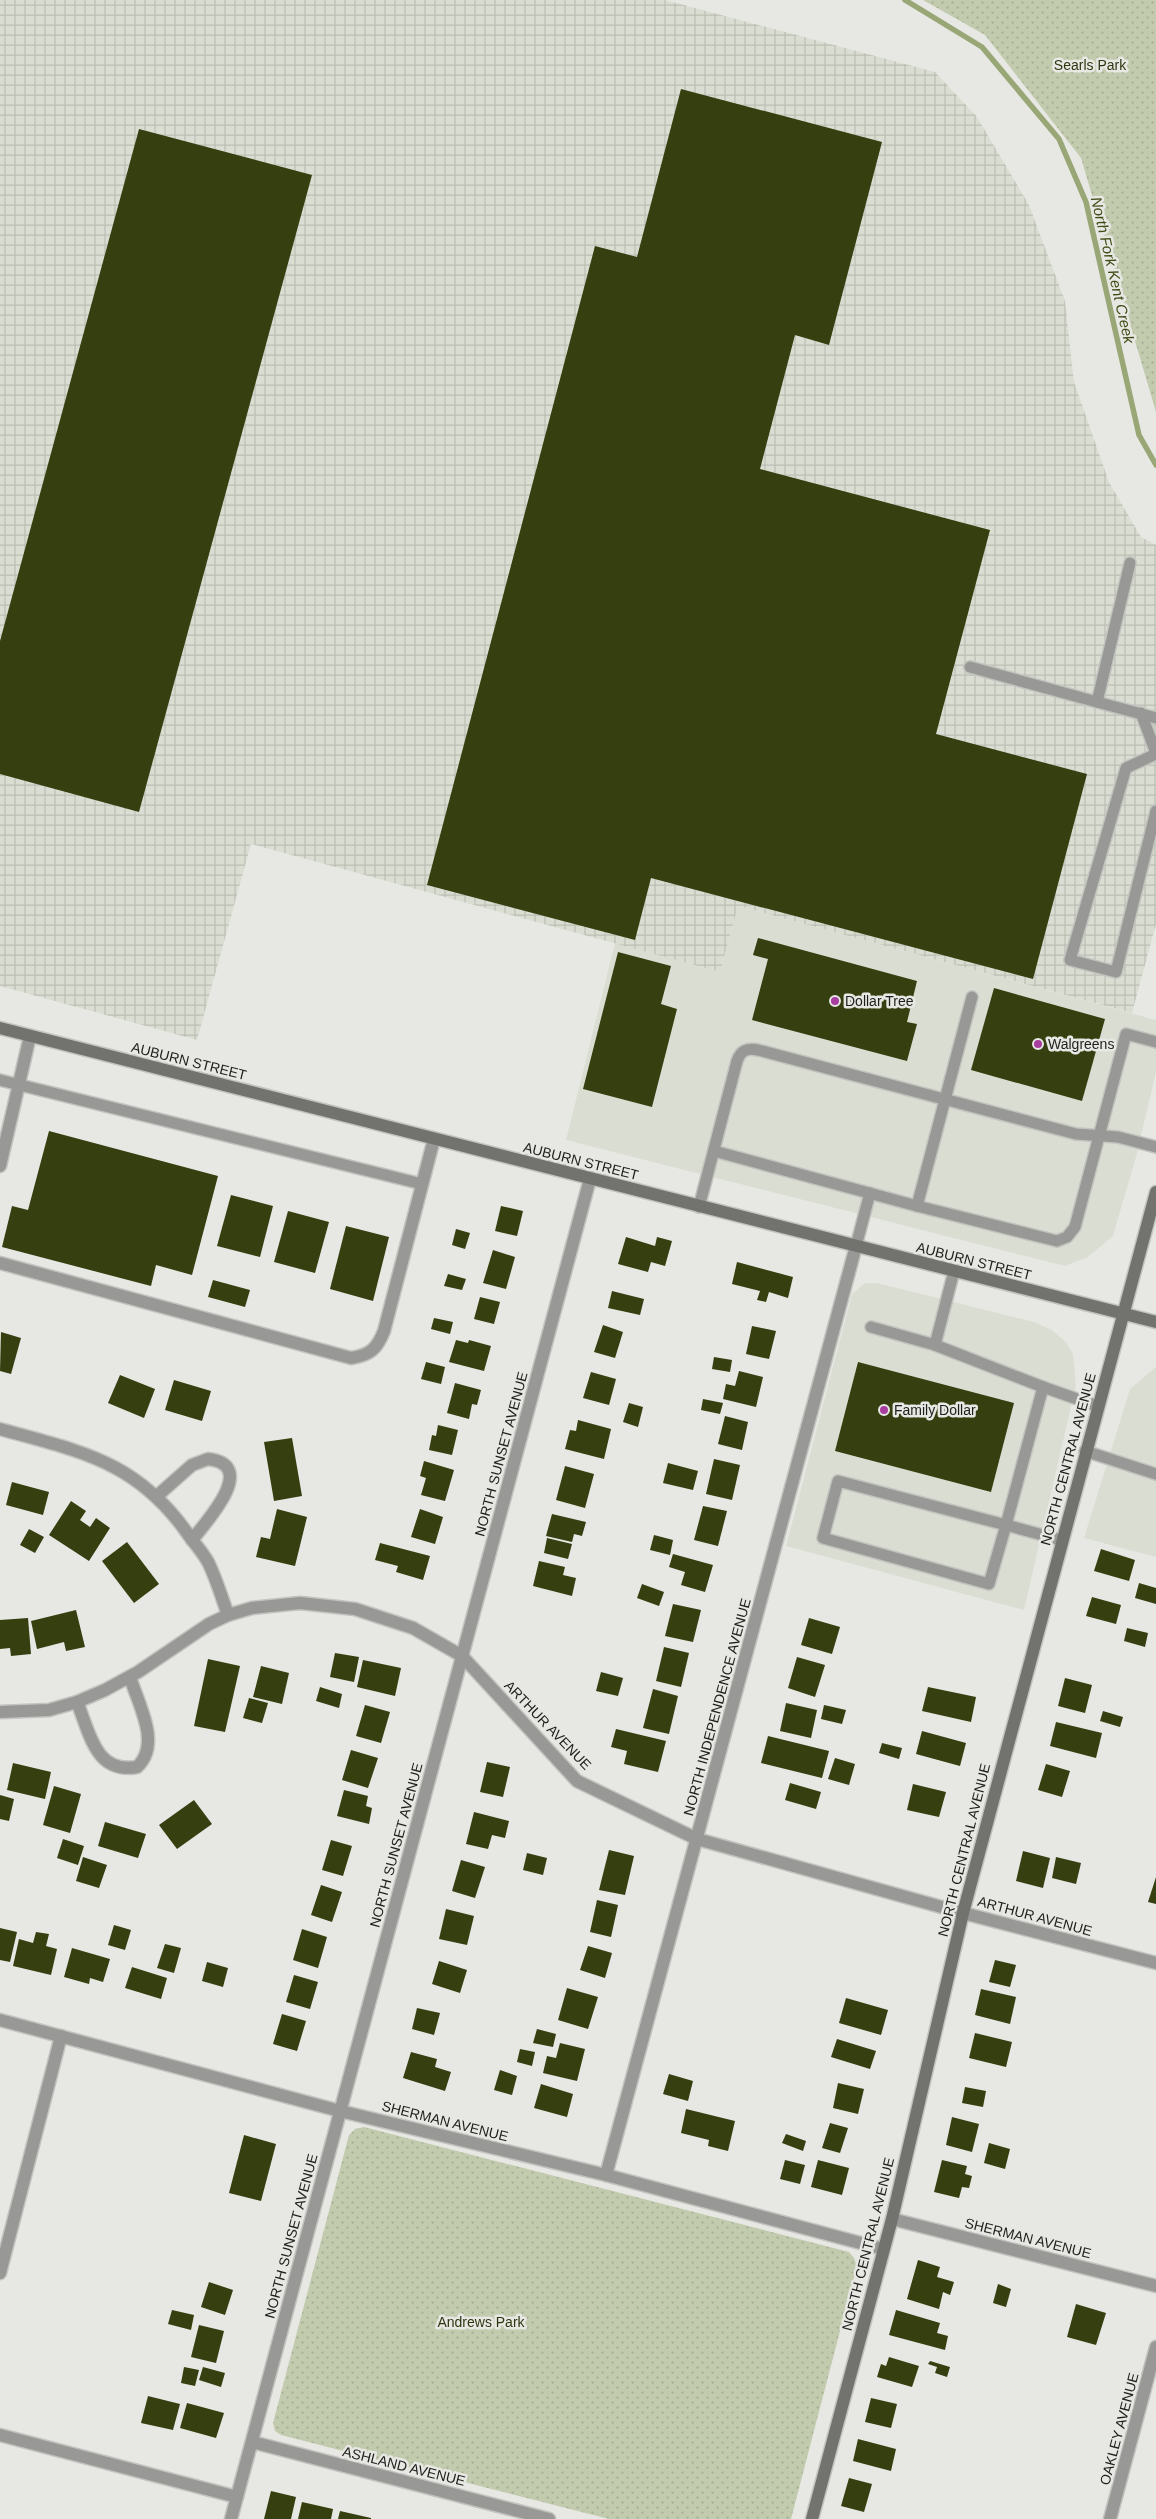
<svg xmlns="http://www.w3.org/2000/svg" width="1156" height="2519" viewBox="0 0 1156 2519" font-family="Arial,sans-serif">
  <defs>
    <pattern id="industrial-grid" width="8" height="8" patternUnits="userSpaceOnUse" patternTransform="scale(1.25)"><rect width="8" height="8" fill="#daded2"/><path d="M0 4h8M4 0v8" fill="none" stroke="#bbbeb4"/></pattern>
    <pattern id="park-dots" width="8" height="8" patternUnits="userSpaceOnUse" patternTransform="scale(1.25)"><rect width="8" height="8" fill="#c2cbad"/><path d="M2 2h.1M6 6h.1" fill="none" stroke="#a6ae94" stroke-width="1.8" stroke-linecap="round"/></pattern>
  </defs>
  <rect width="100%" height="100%" fill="#e7e8e3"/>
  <g fill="#daded2">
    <path d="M738,906L1156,1020V1072L1136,1157L1113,1236L1088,1257L1065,1266L566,1140L615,943L720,972Z"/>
    <path d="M865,1283H877L1034,1322L1052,1330L1066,1342L1073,1354L1076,1385L1024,1610L786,1546L852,1294Z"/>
    <path d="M1156,1367V1557L1084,1538L1130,1389Z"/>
  </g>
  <path fill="url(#industrial-grid)" d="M0,0H665L935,72L977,117L1029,205L1065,301L1074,382L1109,482L1141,537L1156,545V924L1132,1013L738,906L720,972L251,844L197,1040L0,986Z"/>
  <g fill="url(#park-dots)">
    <path d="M923,0H1156V412L1081,158L985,35Z"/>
    <path d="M364,2127L849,2252L854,2258L857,2266L791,2519H609L281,2435L275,2431L273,2423L349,2135L355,2129Z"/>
  </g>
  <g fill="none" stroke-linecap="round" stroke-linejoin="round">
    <path stroke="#99a776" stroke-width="5.5" d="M905,0L982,47L1059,139L1086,202L1139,435L1156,465"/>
  </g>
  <g fill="#353f10">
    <path d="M681,89L882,142L829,345L795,335L760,469L990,530L936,734L1087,774L1033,979L651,878L635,940L427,885L595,246L637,257Z"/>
    <path d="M139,129L312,175L139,812L0,774V641Z"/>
    <path d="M758,938L917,981L907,1022L917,1024L907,1061L752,1020L768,959L753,955Z"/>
    <path d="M618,952L671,966L661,1004L677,1009L652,1107L583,1089Z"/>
    <path d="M994,988L1105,1019L1082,1101L971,1070Z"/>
    <path d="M49,1131L218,1176L192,1275L156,1265L151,1286L2,1247L12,1206L28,1210Z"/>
    <path d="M231,1195L273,1206L260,1257L217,1246Z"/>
    <path d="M501,1206L523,1211L517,1236L495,1231Z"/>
    <path d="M288,1211L329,1222L315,1273L274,1262Z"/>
    <path d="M346,1226L389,1237L373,1301L330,1289Z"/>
    <path d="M456,1229L470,1233L465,1249L452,1245Z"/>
    <path d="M626,1237L655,1246L657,1237L672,1241L665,1266L651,1262L648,1272L618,1264Z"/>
    <path d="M493,1250L515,1257L506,1289L483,1283Z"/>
    <path d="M737,1262L793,1277L788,1298L769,1292L766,1302L757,1300L760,1291L732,1284Z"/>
    <path d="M448,1274L466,1279L462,1290L444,1286Z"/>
    <path d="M213,1280L250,1290L245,1307L208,1297Z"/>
    <path d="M612,1291L644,1299L640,1315L608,1308Z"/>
    <path d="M480,1297L500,1302L494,1324L474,1319Z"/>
    <path d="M434,1318L453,1322L450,1334L431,1329Z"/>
    <path d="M603,1325L623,1332L615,1358L594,1352Z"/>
    <path d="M752,1326L776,1331L769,1359L746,1354Z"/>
    <path d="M1,1332L21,1338L11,1374L0,1371Z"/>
    <path d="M456,1340L468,1343L469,1340L491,1346L484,1371L449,1362Z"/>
    <path d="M714,1357L732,1360L730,1372L712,1369Z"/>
    <path d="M426,1362L445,1367L441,1384L421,1379Z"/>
    <path d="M858,1362L1014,1403L991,1492L835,1451Z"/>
    <path d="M739,1371L763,1377L756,1407L723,1399L726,1384L735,1386Z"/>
    <path d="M591,1372L616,1379L609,1405L583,1398Z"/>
    <path d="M120,1375L155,1389L144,1418L108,1403Z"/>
    <path d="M174,1380L211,1391L202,1421L165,1410Z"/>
    <path d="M455,1383L481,1390L477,1405L472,1404L469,1419L447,1413Z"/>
    <path d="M703,1399L723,1403L720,1414L701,1410Z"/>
    <path d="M629,1403L643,1407L638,1427L623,1422Z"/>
    <path d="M725,1416L748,1422L742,1450L718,1444Z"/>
    <path d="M578,1420L611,1429L604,1459L565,1449L570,1430L576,1431Z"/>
    <path d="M438,1425L458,1430L452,1455L429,1450L432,1435L436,1436Z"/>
    <path d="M292,1438L302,1496L274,1501L264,1442Z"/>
    <path d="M714,1459L740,1465L732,1500L706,1494Z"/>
    <path d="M424,1461L454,1470L445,1501L421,1495L426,1478L420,1476Z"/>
    <path d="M668,1463L698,1471L693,1490L663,1483Z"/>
    <path d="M565,1466L594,1474L585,1508L556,1500Z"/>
    <path d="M12,1482L49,1492L43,1515L6,1505Z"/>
    <path d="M71,1501L86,1511L80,1520L90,1527L96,1518L110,1528L89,1561L49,1535Z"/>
    <path d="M703,1506L727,1511L718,1546L694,1540Z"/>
    <path d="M277,1509L307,1517L295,1566L256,1557L261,1537L270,1539Z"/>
    <path d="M420,1509L443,1517L435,1544L411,1537Z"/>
    <path d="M552,1514L586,1522L582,1536L574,1534L572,1542L546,1536Z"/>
    <path d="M29,1529L44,1537L35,1553L20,1545Z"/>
    <path d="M654,1535L673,1540L670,1555L650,1550Z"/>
    <path d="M547,1538L572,1544L568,1559L544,1553Z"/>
    <path d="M127,1542L159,1584L134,1603L102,1561Z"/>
    <path d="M380,1543L430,1556L423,1580L396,1572L398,1566L375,1560Z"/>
    <path d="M1101,1549L1135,1560L1129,1581L1094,1571Z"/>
    <path d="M673,1554L713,1565L705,1592L681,1585L685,1572L669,1567Z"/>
    <path d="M539,1561L565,1567L563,1575L576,1578L572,1596L533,1586Z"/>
    <path d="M1139,1583L1156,1588V1604L1135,1598Z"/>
    <path d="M642,1584L664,1592L659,1606L637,1598Z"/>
    <path d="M1092,1597L1121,1605L1116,1624L1086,1616Z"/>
    <path d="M673,1604L701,1610L693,1642L665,1636Z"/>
    <path d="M76,1610L85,1647L66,1651L64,1642L37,1649L31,1621Z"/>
    <path d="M28,1618L31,1654L11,1656L10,1648L0,1649V1620Z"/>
    <path d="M809,1618L840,1627L832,1654L801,1645Z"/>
    <path d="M1127,1628L1148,1633L1145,1647L1124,1641Z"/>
    <path d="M664,1647L689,1653L681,1687L656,1681Z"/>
    <path d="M335,1653L359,1657L354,1682L330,1677Z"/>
    <path d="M797,1657L825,1665L815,1697L788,1688Z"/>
    <path d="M208,1659L240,1666L225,1732L194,1726Z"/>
    <path d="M363,1660L401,1668L395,1696L357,1687Z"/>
    <path d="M261,1666L289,1673L282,1704L253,1697Z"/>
    <path d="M601,1672L623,1678L618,1696L596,1691Z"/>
    <path d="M1065,1678L1092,1685L1085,1713L1058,1706Z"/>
    <path d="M320,1687L342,1694L339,1708L316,1701Z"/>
    <path d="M928,1687L976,1697L971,1722L922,1711Z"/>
    <path d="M653,1689L678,1696L669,1734L643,1728Z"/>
    <path d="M249,1698L268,1703L262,1723L243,1718Z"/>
    <path d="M786,1703L817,1710L811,1738L780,1731Z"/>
    <path d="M365,1705L390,1712L381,1743L356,1736Z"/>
    <path d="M824,1705L846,1710L842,1724L821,1719Z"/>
    <path d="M1103,1711L1123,1717L1120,1727L1100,1721Z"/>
    <path d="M1056,1722L1102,1733L1096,1758L1050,1746Z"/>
    <path d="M616,1729L666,1741L658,1772L624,1764L627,1751L611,1747Z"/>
    <path d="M922,1731L966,1743L960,1766L916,1754Z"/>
    <path d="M768,1736L829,1751L822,1778L761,1763Z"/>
    <path d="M882,1743L902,1748L899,1759L879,1753Z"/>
    <path d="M351,1750L378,1758L368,1788L342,1780Z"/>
    <path d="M835,1758L855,1764L849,1785L828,1779Z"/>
    <path d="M487,1762L510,1767L503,1797L480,1792Z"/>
    <path d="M13,1763L51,1772L45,1799L7,1790Z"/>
    <path d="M1046,1764L1070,1771L1062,1797L1038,1790Z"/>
    <path d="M790,1783L821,1792L816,1809L785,1800Z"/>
    <path d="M913,1784L946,1792L939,1817L907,1810Z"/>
    <path d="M54,1786L81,1794L70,1833L43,1825Z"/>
    <path d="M344,1790L368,1796L366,1806L372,1808L369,1824L337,1816Z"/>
    <path d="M0,1795L14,1799L9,1821L0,1819Z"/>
    <path d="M194,1800L212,1824L177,1849L159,1825Z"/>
    <path d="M474,1812L509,1821L505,1838L492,1835L488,1849L466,1844Z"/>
    <path d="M105,1822L146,1834L138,1858L98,1846Z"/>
    <path d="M63,1839L84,1846L78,1865L57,1858Z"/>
    <path d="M331,1840L352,1846L343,1876L322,1870Z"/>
    <path d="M609,1850L634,1856L625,1895L599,1890Z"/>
    <path d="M1023,1851L1050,1858L1043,1888L1016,1881Z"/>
    <path d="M527,1853L547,1858L543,1875L523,1870Z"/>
    <path d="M83,1857L107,1865L99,1888L76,1881Z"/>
    <path d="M1056,1857L1081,1863L1076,1884L1052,1878Z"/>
    <path d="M461,1860L485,1867L475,1898L452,1891Z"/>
    <path d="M1156,1877V1904L1148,1902Z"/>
    <path d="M321,1885L342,1892L332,1922L311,1915Z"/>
    <path d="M597,1900L618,1905L611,1937L590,1932Z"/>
    <path d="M446,1909L474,1916L467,1945L439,1939Z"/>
    <path d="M114,1925L131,1930L125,1950L108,1945Z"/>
    <path d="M0,1928L17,1932L10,1962L0,1960Z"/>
    <path d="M302,1929L327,1937L318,1968L293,1960Z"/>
    <path d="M36,1932L49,1934L46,1946L57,1949L51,1975L13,1966L19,1939L33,1943Z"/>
    <path d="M165,1944L181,1948L174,1973L157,1968Z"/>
    <path d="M588,1946L612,1953L605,1978L580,1970Z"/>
    <path d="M72,1948L110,1959L103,1982L90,1978L89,1984L64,1977Z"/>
    <path d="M995,1960L1016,1965L1010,1987L989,1982Z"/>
    <path d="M439,1961L467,1970L460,1993L432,1984Z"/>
    <path d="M207,1962L228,1968L223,1987L202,1981Z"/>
    <path d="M132,1967L167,1978L161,1999L125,1988Z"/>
    <path d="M294,1975L318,1982L310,2009L286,2002Z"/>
    <path d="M567,1988L598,1997L588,2029L558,2020Z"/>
    <path d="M981,1989L1016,1997L1010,2024L975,2015Z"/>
    <path d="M846,1998L888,2010L881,2035L839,2023Z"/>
    <path d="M417,2008L440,2013L434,2035L412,2029Z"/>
    <path d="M282,2014L306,2021L297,2051L273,2044Z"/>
    <path d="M537,2029L556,2034L553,2047L533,2043Z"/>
    <path d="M975,2033L1012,2042L1006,2067L969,2058Z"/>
    <path d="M837,2039L876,2051L870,2069L831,2057Z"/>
    <path d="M560,2043L585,2049L577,2081L543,2073L547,2056L556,2058Z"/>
    <path d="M520,2049L535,2052L532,2066L517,2062Z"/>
    <path d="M411,2052L437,2059L435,2067L451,2072L445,2091L403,2078Z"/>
    <path d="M500,2070L517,2076L512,2095L494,2090Z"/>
    <path d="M669,2074L693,2081L688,2101L663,2094Z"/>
    <path d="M838,2083L864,2089L858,2114L833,2108Z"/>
    <path d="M541,2084L573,2094L567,2117L534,2108Z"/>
    <path d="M965,2087L986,2091L983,2107L962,2103Z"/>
    <path d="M686,2109L735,2121L728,2151L708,2146L709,2140L681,2133Z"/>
    <path d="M952,2117L979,2124L972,2152L946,2145Z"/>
    <path d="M830,2123L848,2128L840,2153L822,2148Z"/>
    <path d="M786,2134L806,2141L803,2151L782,2143Z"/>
    <path d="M244,2135L276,2144L261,2201L229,2193Z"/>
    <path d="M989,2143L1010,2149L1005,2169L984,2163Z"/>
    <path d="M785,2160L805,2165L800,2184L780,2179Z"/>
    <path d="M818,2160L849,2168L842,2195L811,2187Z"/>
    <path d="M942,2160L967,2166L965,2174L972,2176L969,2188L962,2187L959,2198L934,2192Z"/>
    <path d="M918,2260L940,2267L937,2277L954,2282L950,2295L943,2292L939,2309L907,2299Z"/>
    <path d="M209,2282L233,2290L225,2315L201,2307Z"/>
    <path d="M998,2284L1011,2289L1006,2307L993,2303Z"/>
    <path d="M1076,2304L1106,2313L1096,2345L1067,2337Z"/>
    <path d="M172,2310L194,2315L191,2330L168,2324Z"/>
    <path d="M896,2310L940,2323L937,2333L948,2336L945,2350L889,2335Z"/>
    <path d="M199,2325L224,2331L216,2363L191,2357Z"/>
    <path d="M889,2357L919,2366L912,2387L877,2377L881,2364L886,2366Z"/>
    <path d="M930,2361L950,2367L947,2377L935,2373L937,2367L928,2364Z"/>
    <path d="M184,2367L199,2370L195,2386L181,2383Z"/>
    <path d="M203,2367L225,2373L221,2387L199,2380Z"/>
    <path d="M148,2396L180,2404L173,2430L141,2423Z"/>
    <path d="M871,2398L897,2404L891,2428L865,2422Z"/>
    <path d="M187,2403L224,2413L216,2438L180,2428Z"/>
    <path d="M858,2439L896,2449L891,2471L853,2461Z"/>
    <path d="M849,2478L872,2484L864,2512L841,2506Z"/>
    <path d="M271,2491L296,2497L291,2519H264Z"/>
    <path d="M302,2502L333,2509L331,2519H298Z"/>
    <path d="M340,2511L371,2518V2519H338Z"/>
  </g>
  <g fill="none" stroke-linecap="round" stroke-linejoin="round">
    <defs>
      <g id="lane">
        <path d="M1130,563L1097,702L1156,718"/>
        <path d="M970,667L1097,702"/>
        <path d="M1141,713L1156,753"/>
        <path d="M1156,754L1126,768L1070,960L1116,972L1156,811"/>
        <path d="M0,1080L422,1184"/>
        <path d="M714,1151L917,1206L1057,1241L1067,1237L1075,1227L1126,1034L1156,1042"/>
        <path d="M917,1206L972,997"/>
        <path d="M699,1207L737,1061C741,1050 747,1048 758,1050L1076,1134L1118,1137L1156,1147"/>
        <path d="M856,1246L870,1193"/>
        <path d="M871,1327L935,1345L954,1271"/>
        <path d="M935,1345L1043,1387L1006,1525L1061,1540"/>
        <path d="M1043,1387L1097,1406"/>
        <path d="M1085,1451L1156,1474"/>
        <path d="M838,1481L1006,1525L989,1584L823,1538Z"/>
      </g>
      <g id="street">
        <path d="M0,1166L30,1036"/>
        <path d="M0,1263L351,1358C370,1355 377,1349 384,1331L434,1139"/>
        <path d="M0,1429C82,1452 138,1461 190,1537C196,1545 203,1553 208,1562C216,1578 222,1598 228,1615"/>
        <path d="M157,1496L192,1465L208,1459C260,1465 205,1523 192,1540"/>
        <path d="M77,1702C90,1733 95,1774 137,1767C162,1744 138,1704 130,1677"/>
        <path d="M0,1712L49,1710L77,1702L105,1690L138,1672L209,1624L228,1615L252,1608L300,1603L355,1609L413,1628L462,1656L577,1781L697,1839L963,1913L1156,1963"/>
        <path d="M0,2020L340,2111L606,2175L883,2249"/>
        <path d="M606,2175L856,1246"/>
        <path d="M892,2219L1156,2286"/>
        <path d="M0,2273L61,2036"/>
        <path d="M0,2435L237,2497"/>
        <path d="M252,2442L549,2519"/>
        <path d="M231,2519L590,1179"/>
        <path d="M1110,2519L1156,2347"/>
      </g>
      <g id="secondary">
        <path d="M0,1028L1156,1322"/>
        <path d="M812,2519L892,2219L963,1913L1156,1192"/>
      </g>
    </defs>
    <use href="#lane" stroke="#c3c4bf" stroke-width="14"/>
    <use href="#street" stroke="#c3c4bf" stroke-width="15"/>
    <use href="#secondary" stroke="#c3c4bf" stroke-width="15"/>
    <use href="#lane" stroke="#989896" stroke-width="11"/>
    <use href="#street" stroke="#989896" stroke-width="12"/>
    <use href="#secondary" stroke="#72736f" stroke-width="12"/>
  </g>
  <g fill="#a73d9f" stroke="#e7e8e3" stroke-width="2">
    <circle cx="835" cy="1001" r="5"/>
    <circle cx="1038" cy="1044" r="5"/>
    <circle cx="884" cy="1410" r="5"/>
  </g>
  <g text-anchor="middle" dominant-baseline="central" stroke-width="5" stroke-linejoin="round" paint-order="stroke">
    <g font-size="14" fill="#2e3711" stroke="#e7e8e3">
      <text x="1090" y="65">Searls Park</text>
      <text x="481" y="2322">Andrews Park</text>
    </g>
    <g font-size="14" fill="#1e1e1c" stroke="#e7e8e3" text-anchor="start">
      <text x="845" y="1001">Dollar Tree</text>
      <text x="1048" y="1044">Walgreens</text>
      <text x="894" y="1410">Family Dollar</text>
    </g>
    <g font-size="14" fill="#1e1e1c" stroke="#e7e8e3">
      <text transform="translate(189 1061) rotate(14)">AUBURN STREET</text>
      <text transform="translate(581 1161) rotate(14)">AUBURN STREET</text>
      <text transform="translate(974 1261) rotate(14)">AUBURN STREET</text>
      <text transform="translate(501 1454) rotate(-75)">NORTH SUNSET AVENUE</text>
      <text transform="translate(1068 1459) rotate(-75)">NORTH CENTRAL AVENUE</text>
      <text transform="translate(717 1707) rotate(-75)">NORTH INDEPENDENCE AVENUE</text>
      <text transform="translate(548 1725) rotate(46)">ARTHUR AVENUE</text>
      <text transform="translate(396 1845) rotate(-75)">NORTH SUNSET AVENUE</text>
      <text transform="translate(964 1850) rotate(-76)">NORTH CENTRAL AVENUE</text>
      <text transform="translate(1035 1916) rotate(15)">ARTHUR AVENUE</text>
      <text transform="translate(445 2121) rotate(14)">SHERMAN AVENUE</text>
      <text transform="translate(291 2236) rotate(-75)">NORTH SUNSET AVENUE</text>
      <text transform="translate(1028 2238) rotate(14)">SHERMAN AVENUE</text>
      <text transform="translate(868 2244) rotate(-76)">NORTH CENTRAL AVENUE</text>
      <text transform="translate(1119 2429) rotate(-75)">OAKLEY AVENUE</text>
      <text transform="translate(404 2466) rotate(14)">ASHLAND AVENUE</text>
    </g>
    <g font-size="15" font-style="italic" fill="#424e17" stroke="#e7e8e3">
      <text transform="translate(1113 270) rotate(77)">North Fork Kent Creek</text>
    </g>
  </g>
</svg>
